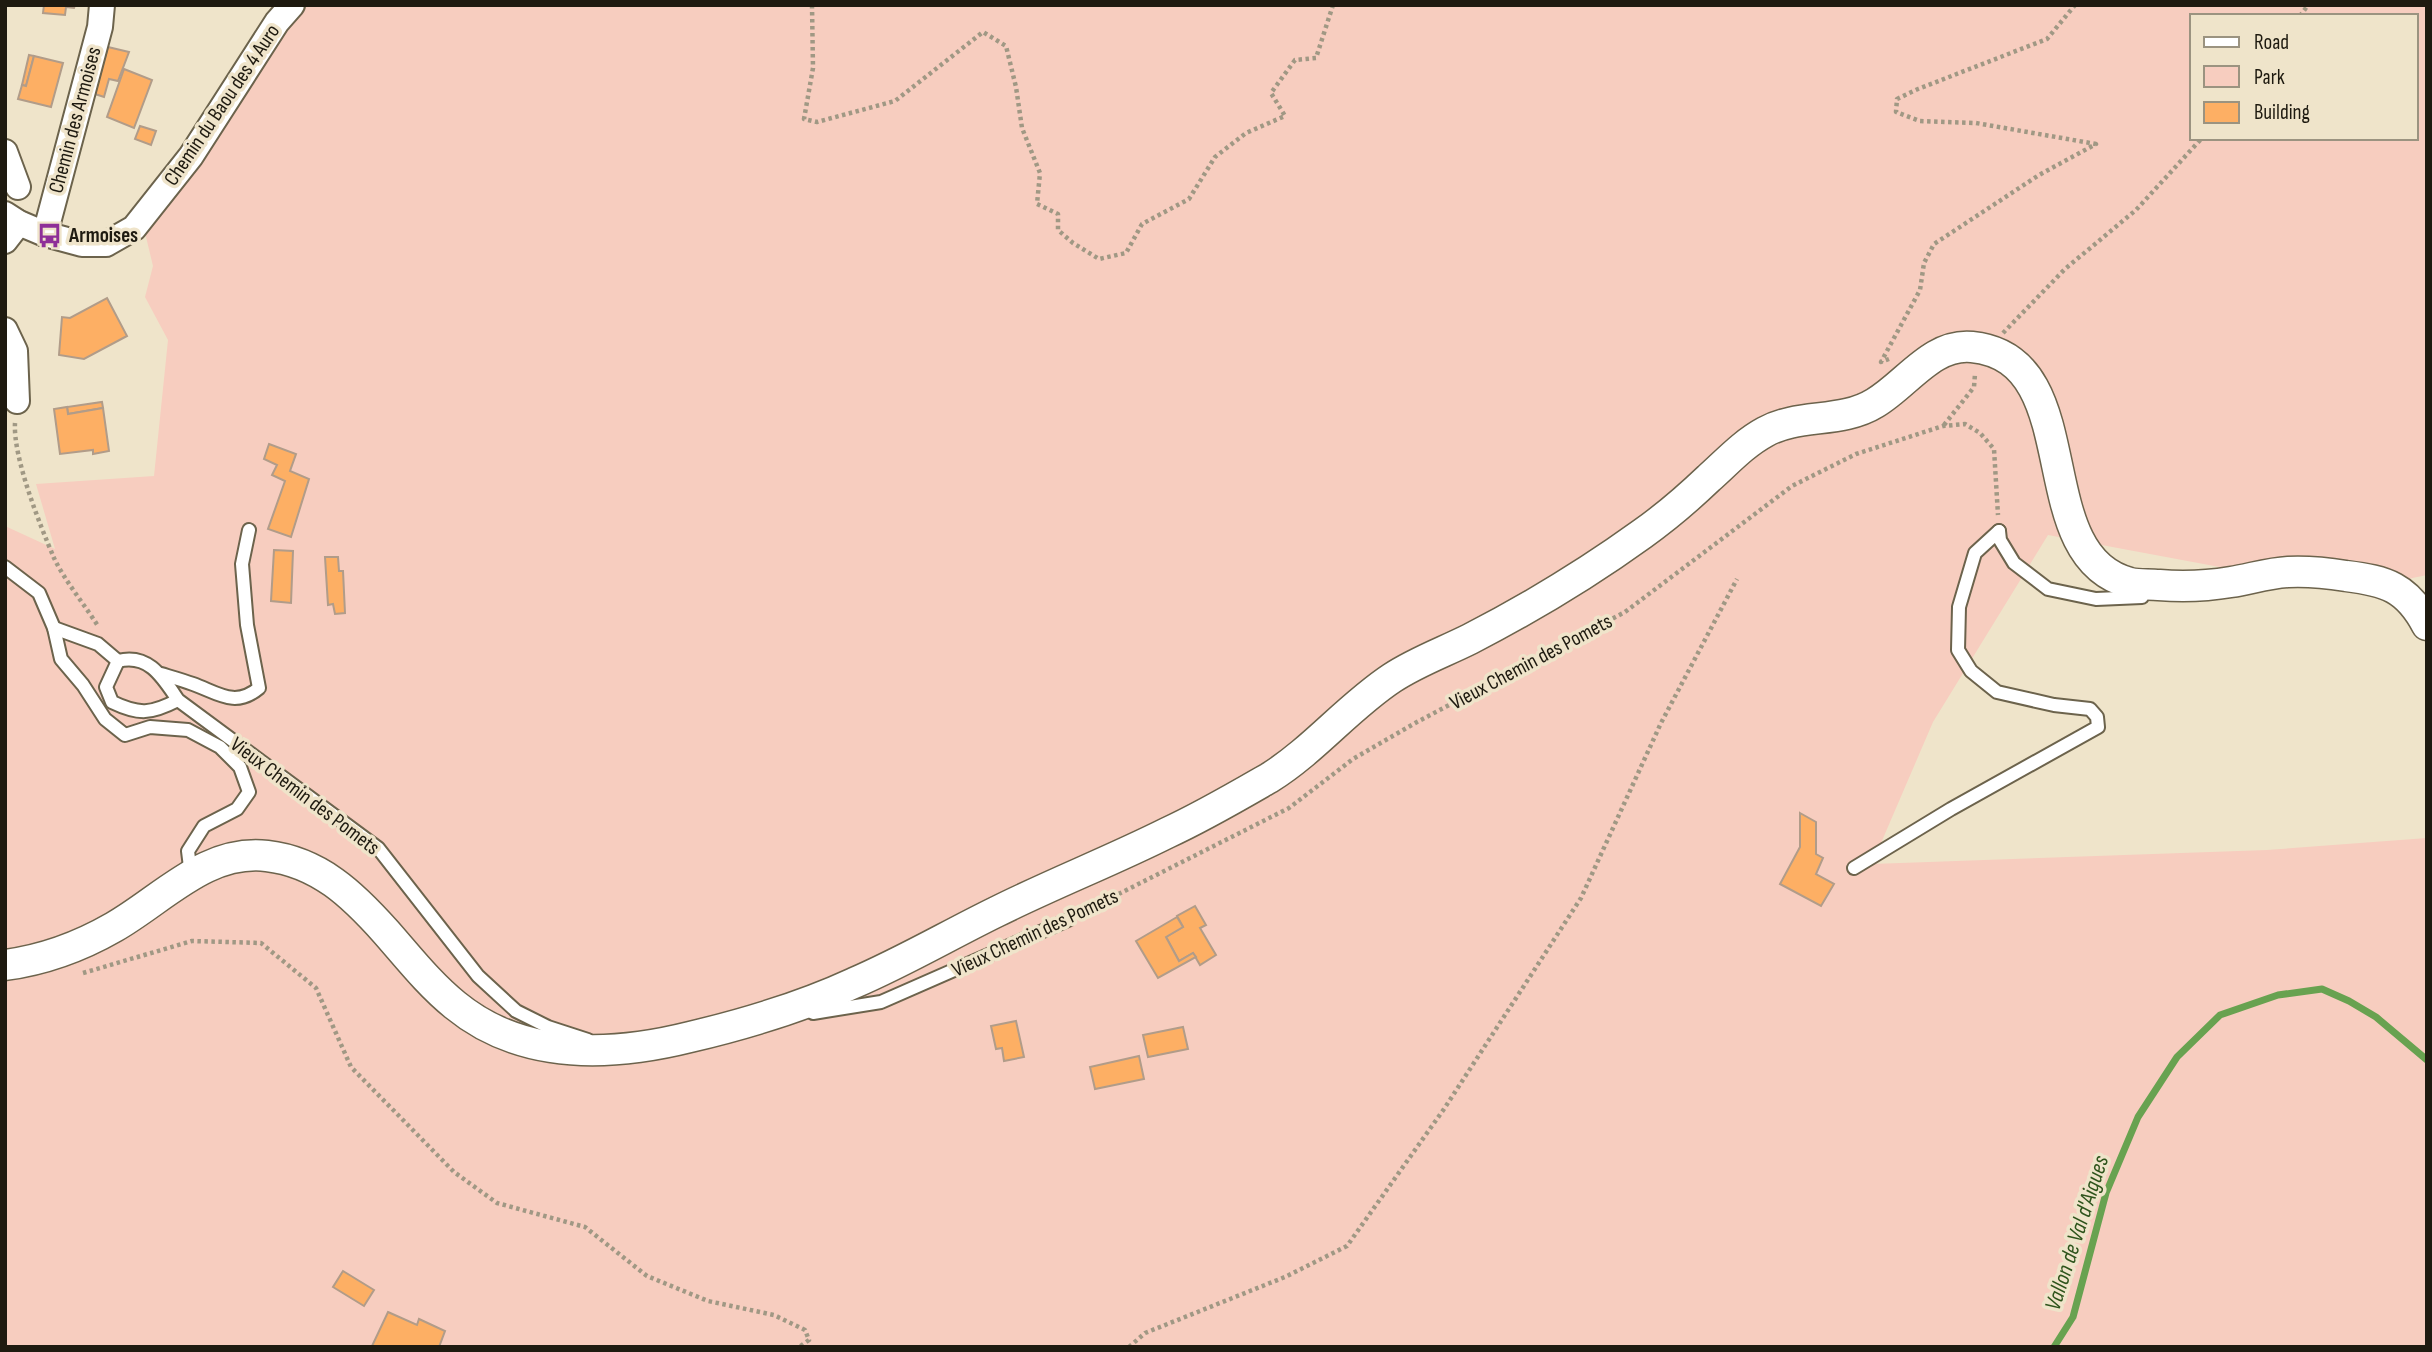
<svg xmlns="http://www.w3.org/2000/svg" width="2432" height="1352" viewBox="0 0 2432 1352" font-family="'Sofia Sans Condensed',sans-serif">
  <rect width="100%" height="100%" fill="#efe4ca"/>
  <path fill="#f7cdbf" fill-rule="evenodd" d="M281,5H2427V575L2349,591L2048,535L1933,722L1872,864L2267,850L2427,838L2425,1347H5V526L55,549L36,484L154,476L168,340L145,297L153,266L141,216ZM2192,16H2416V138H2192Z"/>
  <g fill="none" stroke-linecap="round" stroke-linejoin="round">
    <path stroke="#68a250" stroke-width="7" d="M2054,1347L2073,1317L2106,1193L2138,1117L2177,1057L2220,1015L2278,995L2322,989L2349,1001L2376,1017L2427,1060"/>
  </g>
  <g fill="#fdaf64" stroke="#b19c89" stroke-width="2">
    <path d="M44,5H75L74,8L66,7L65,15L43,13Z"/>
    <path d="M108,47L129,52L118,81L109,79L104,97L95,94Z"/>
    <path d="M29,55L34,56L26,86L22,85Z"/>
    <path d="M34,56L63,63L51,107L18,99L22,85L26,86Z"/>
    <path d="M124,69L152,80L134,128L107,117Z"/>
    <path d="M140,126L156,131L151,145L135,139Z"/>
    <path d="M107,298L127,336L84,359L59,355L62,317L70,318Z"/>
    <path d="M102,402L103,408L68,414L67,407Z"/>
    <path d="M67,407L68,414L103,408L109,451L93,454V450L60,454L54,409Z"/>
    <path d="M269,444L296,454L290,471L309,479L291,537L268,529L285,481L272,475L277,465L264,459Z"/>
    <path d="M274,550L293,551L291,603L271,601Z"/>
    <path d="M325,557H338L339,571H343L345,613L335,614L333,604L328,605Z"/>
    <path d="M1800,813L1816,822V854L1823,858L1816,874L1834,884L1821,906L1780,884L1800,847Z"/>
    <path d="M1195,906L1206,925L1200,928L1216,955L1200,965L1193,953L1179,961L1166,937L1183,927L1177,916Z"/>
    <path d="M1177,917L1183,927L1166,937L1179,961L1193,953L1196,957L1158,978L1136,941Z"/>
    <path d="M1016,1021L1024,1057L1004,1061L1002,1048L996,1049L991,1026Z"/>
    <path d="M1183,1027L1188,1049L1148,1057L1143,1035Z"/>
    <path d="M1139,1056L1144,1079L1095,1089L1090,1067Z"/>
    <path d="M343,1271L374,1290L364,1306L333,1287Z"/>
    <path d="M388,1312L417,1325L419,1319L445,1331L439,1347L372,1346Z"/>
  </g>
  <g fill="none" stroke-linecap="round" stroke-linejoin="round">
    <defs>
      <g id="service">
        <path d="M1999,531L2000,540L2014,563L2048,589L2096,599L2142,597"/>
        <path d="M5,567L39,593L54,628L61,659L83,685L105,719L125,735L150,727L188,730L220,747L240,767L249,792L237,809L204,826L188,851L191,875"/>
        <path d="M54,628L98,644L118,661"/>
        <path d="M161,674C171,677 182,680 193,684C218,693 235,708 259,688L247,625L242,564L249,530"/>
        <path d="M178,700C151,714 139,715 112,702L106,687L118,661C149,653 163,678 178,700L378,848L478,976L516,1011L548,1027L588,1040"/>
        <path d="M1854,868L1951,809L2098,727L2097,717L2090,709L2054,705L1997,692L1971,671L1958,650L1959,607L1975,553L1999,531"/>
        <path d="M813,1013L881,1002L1068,920"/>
      </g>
      <g id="minor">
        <path d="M5,152L18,187"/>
        <path d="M5,214L19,223L45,234L82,244H106L134,228L191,156L277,22L292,5"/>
        <path d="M45,234L100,27L102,5"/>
        <path d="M5,241L19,223"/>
        <path d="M5,330L15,351L17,401"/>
      </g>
      <path id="tertiary" d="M5,965C43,960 81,946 114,927C163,899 206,849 267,856C319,862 353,895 386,932C408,957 429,984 455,1005C522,1060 610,1057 690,1037C745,1024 802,1007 854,983C903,962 949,935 996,912C1052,884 1111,861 1167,833C1202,817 1236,797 1269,778C1314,750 1348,707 1392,678C1416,662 1444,652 1470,639C1530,608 1588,573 1642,534C1666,517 1688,498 1709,478C1727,462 1743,444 1765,432C1799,413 1841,424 1875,403C1907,384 1932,343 1972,347C2091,359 2024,556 2130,583C2139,585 2149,584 2159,585C2183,587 2207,586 2231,582C2250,579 2269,573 2288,572C2307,571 2327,573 2346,576C2386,581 2407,587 2427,625"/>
    </defs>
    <use href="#service" stroke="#6c634c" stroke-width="16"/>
    <use href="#minor" stroke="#6c634c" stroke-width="28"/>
    <use href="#tertiary" stroke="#6c634c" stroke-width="33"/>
    <g stroke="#a09884" stroke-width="4.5" stroke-dasharray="3.5 3.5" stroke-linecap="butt">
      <path d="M812,5L813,68L804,119L817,122L895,101L983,32L1006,46L1016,87L1022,128L1040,173L1037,204L1058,214V230L1073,243L1099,259L1126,253L1142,224L1189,199L1215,157L1246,133L1285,116L1271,93L1295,60L1316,58L1333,5"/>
      <path d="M2300,16L2308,5"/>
      <path d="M2003,333L2065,269L2136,210L2202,138"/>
      <path d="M1889,359L1881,362L1920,290L1924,263L1934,244L2039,175L2096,144L1976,123L1920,121L1896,112L1897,99L1918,89L2047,39L2075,5"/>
      <path d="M15,423C13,458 40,525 54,558C65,581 84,604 98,626"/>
      <path d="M1944,425L1974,387L1975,374"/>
      <path d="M1081,913L1289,808L1353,759L1417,722L1625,612L1792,486L1856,454L1943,426L1965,424L1980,433L1994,449L1998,515"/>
      <path d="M83,973L192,941L261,943L316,988L351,1067L454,1172L497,1203L585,1227L647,1276L708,1301L774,1315L805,1330L809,1340L799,1347"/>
      <path d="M1129,1347L1145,1333L1285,1277L1347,1246L1444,1109L1581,898L1661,723L1737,579"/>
    </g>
    <use href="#service" stroke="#fff" stroke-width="12"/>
    <use href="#minor" stroke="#fff" stroke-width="24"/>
    <use href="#tertiary" stroke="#fff" stroke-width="30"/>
  </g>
  <defs>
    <symbol id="bus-bare" viewBox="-9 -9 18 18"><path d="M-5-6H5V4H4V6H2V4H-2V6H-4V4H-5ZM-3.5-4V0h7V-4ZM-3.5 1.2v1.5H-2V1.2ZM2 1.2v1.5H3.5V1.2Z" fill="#8e2f98" stroke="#efe4ca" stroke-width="2.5" paint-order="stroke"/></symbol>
  </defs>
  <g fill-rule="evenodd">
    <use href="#bus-bare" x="32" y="218" width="35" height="35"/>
  </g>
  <g text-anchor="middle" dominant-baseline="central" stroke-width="7" stroke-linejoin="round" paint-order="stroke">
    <g font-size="21" fill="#1e1a10" stroke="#efe4ca">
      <text transform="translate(222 105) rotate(-56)">Chemin du Baou des 4 Auro</text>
      <text transform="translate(75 120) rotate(-75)">Chemin des Armoises</text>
      <text transform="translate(1531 662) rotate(-28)">Vieux Chemin des Pomets</text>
      <text transform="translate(305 796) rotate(37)">Vieux Chemin des Pomets</text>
      <text transform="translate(1035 933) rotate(-25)">Vieux Chemin des Pomets</text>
    </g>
    <g font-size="21" font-weight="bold" fill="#1e1a10" stroke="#efe4ca" text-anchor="start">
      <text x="69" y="235">Armoises</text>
    </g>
    <g font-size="23" font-style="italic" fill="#2e541c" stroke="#efe4ca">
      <text transform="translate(2077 1233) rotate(-72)">Vallon de Val d'Aigues</text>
    </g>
  </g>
  <rect width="2432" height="1352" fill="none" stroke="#1e1a10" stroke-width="14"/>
  <rect x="2190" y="14" width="228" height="126" fill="#efe4ca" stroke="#9b9380" stroke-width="2"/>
  <rect x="2204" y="37" width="35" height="10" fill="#ffffff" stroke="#9b9380" stroke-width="2"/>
  <text x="2254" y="49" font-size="21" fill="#1e1a10">Road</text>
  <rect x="2204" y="66" width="35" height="21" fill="#f7cdbf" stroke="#9b9380" stroke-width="2"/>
  <text x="2254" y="84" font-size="21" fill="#1e1a10">Park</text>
  <rect x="2204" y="102" width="35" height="21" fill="#fdaf64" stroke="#9b9380" stroke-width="2"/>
  <text x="2254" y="119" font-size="21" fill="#1e1a10">Building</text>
</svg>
